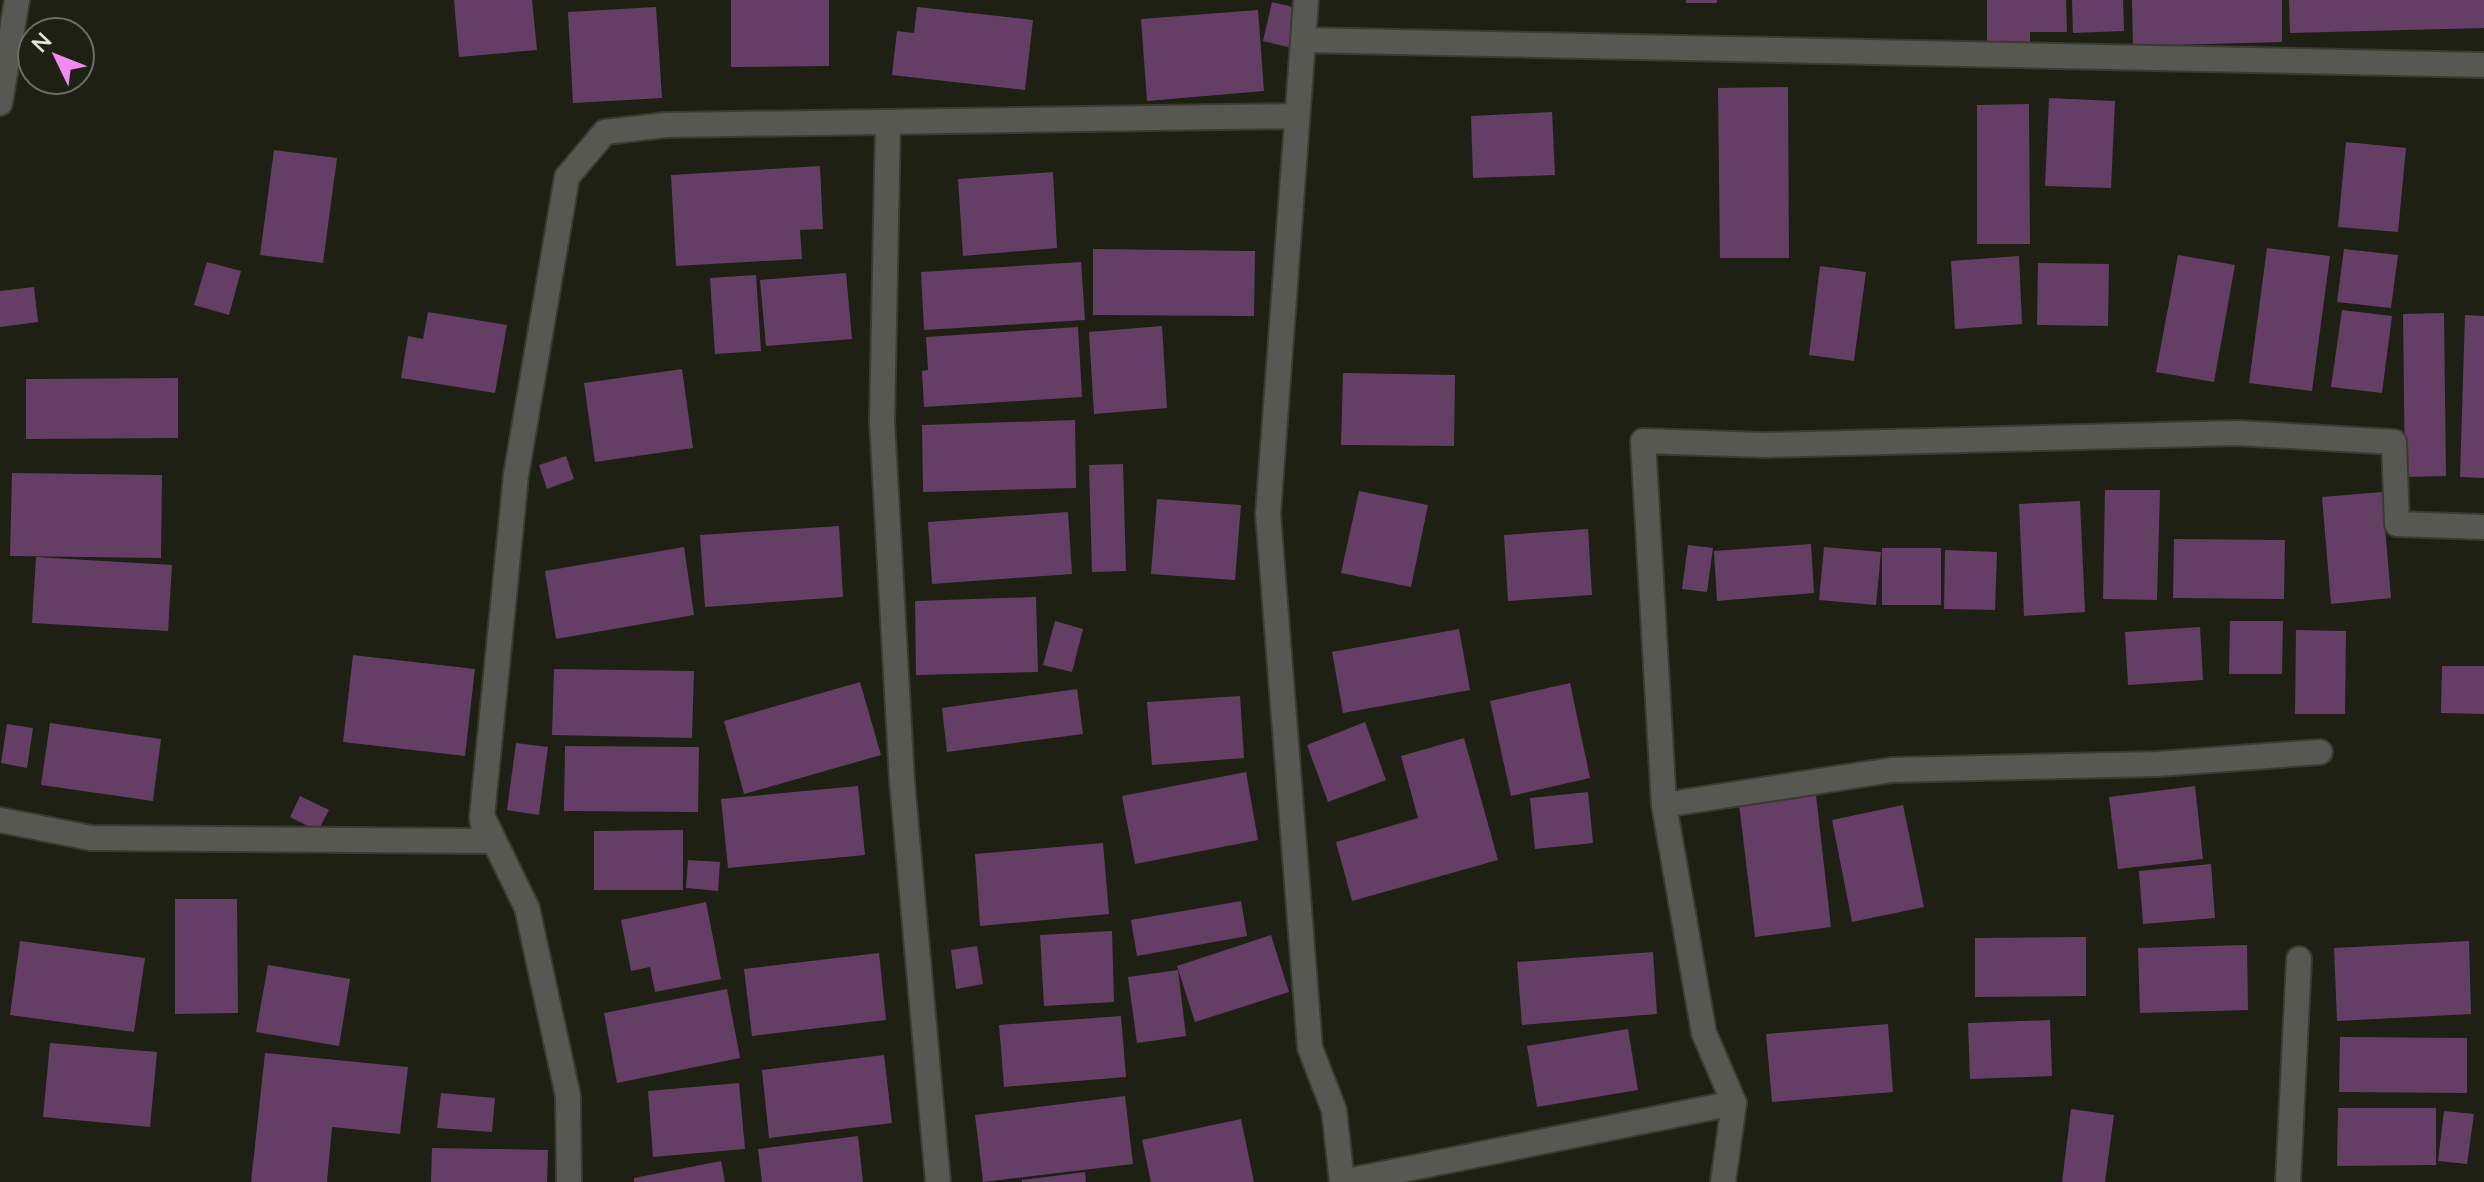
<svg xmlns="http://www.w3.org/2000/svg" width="2484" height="1182" viewBox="0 0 2484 1182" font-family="Lato,sans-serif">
  <rect width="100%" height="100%" fill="#1d2013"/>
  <g fill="#643e65">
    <path d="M454,0H532L537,50L459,57Z"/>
    <path d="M731,0H829V66L731,67Z"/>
    <rect x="1686" y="0" width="31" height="3"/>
    <path d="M1987,0H2066L2067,32H2030V50L1987,51Z"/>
    <path d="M2072,0H2123L2124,31L2073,33Z"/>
    <path d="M2132,0H2282V42L2133,46Z"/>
    <path d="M2289,0H2484V28L2290,33Z"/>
    <path d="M1272,2L1301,9L1292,48L1263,41Z"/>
    <path d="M656,7L662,98L573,103L568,12Z"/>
    <path d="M917,7L1033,20L1025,90L892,75L897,31L914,33Z"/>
    <path d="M1258,10L1264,91L1147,101L1141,19Z"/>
    <path d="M1788,87L1789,258H1720L1718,88Z"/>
    <path d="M2049,98L2115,101L2111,188L2045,186Z"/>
    <path d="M2029,104L2030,244H1977V105Z"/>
    <path d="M1552,112L1555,175L1473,178L1471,116Z"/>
    <path d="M2346,142L2406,148L2398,232L2338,227Z"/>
    <path d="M274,150L337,158L323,263L260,255Z"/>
    <path d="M820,166L823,229L800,230L802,259L676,266L671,175Z"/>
    <path d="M1053,172L1057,248L963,256L958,179Z"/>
    <path d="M2267,248L2330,256L2312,391L2249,383Z"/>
    <path d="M1093,249L1255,251L1254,316L1093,315Z"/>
    <path d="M2344,249L2398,255L2391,308L2337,302Z"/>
    <path d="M2178,255L2235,265L2214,382L2156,372Z"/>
    <path d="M2019,256L2022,324L1955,329L1951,261Z"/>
    <path d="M207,262L241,271L229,315L194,305Z"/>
    <path d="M1081,262L1085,320L924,330L921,272Z"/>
    <path d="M2038,263L2109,264L2108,326L2037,325Z"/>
    <path d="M1820,266L1866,272L1854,361L1809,355Z"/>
    <path d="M846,273L852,339L766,346L760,280Z"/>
    <path d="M756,275L761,351L715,354L710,278Z"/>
    <path d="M34,287L38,322L0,327V291Z"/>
    <path d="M2342,310L2392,316L2382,393L2331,387Z"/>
    <path d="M428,312L507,325L495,393L401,378L408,336L423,339Z"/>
    <path d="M2444,313L2446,476L2405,477L2403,314Z"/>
    <path d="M2465,315L2484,316V478L2460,477Z"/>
    <path d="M1162,326L1167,408L1094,414L1089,332Z"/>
    <path d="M1078,327L1082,397L924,407L922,371L928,370L926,337Z"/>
    <path d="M682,369L693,448L595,462L584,383Z"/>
    <path d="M1343,373L1455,375L1454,446L1341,445Z"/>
    <path d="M178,378V438L26,439V379Z"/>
    <path d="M1075,420L1076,488L923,492L922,425Z"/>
    <path d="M566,456L574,479L547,489L539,465Z"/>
    <path d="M1123,464L1126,571L1092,572L1089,465Z"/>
    <path d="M12,473L162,475L161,558L10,556Z"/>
    <path d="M2105,490H2160L2157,600L2103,599Z"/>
    <path d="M1359,491L1428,505L1411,587L1341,573Z"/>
    <path d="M2382,492L2391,598L2331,604L2322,497Z"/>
    <path d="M1157,499L1241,505L1235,580L1151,574Z"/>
    <path d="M2080,501L2085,612L2024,616L2019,504Z"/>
    <path d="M1068,512L1072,574L932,584L928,522Z"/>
    <path d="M839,526L843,597L705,607L700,535Z"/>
    <path d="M1588,529L1592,595L1508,601L1504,535Z"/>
    <path d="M2174,539L2285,540L2284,599L2173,598Z"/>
    <path d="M1811,544L1814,593L1717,601L1714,551Z"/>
    <path d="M1688,545L1713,548L1707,592L1682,589Z"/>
    <path d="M684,547L694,615L556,639L545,571Z"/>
    <path d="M1824,547L1881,552L1876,605L1819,600Z"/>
    <rect x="1882" y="548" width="59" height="57"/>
    <path d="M1945,550L1997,552L1995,610L1944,609Z"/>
    <path d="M36,557L172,565L168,631L32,623Z"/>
    <path d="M1036,597L1038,672L916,675L915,601Z"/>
    <path d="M1055,621L1083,629L1072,672L1043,665Z"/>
    <path d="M2230,621H2283L2282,674H2229Z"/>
    <path d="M2200,627L2203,680L2128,685L2125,632Z"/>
    <path d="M1459,629L1470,690L1343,713L1332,652Z"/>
    <path d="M2296,630L2346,631L2345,714H2295Z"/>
    <path d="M353,655L475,669L465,756L343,742Z"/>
    <path d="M2442,666H2484V714L2441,713Z"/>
    <path d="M554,669L694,671L692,738L552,735Z"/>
    <path d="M860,682L881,755L744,794L724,721Z"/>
    <path d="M1570,683L1590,778L1511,796L1490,701Z"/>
    <path d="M1077,689L1083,734L947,752L942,708Z"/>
    <path d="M1240,696L1244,758L1152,765L1147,702Z"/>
    <path d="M1365,722L1386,780L1328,802L1307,745Z"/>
    <path d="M50,723L161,739L153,801L41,785Z"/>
    <path d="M7,724L33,728L27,768L1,763Z"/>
    <path d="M1464,738L1498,860L1352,901L1336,842L1418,818L1401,756Z"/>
    <path d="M516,743L548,747L539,815L507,810Z"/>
    <path d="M565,746L699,747L698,812L564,811Z"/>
    <path d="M1246,772L1258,840L1135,864L1122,796Z"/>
    <path d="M858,786L865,855L728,868L721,799Z"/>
    <path d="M2195,786L2203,859L2118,869L2109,797Z"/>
    <path d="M1588,792L1593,843L1535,849L1530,798Z"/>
    <path d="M1816,795L1831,927L1755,937L1739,804Z"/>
    <path d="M300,796L329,810L318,831L290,817Z"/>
    <path d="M1903,805L1924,907L1852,922L1832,820Z"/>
    <path d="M683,830V890H594V831Z"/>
    <path d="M1103,843L1109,914L980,926L975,854Z"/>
    <path d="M688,860L720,862L718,891L686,888Z"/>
    <path d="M2211,864L2215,918L2143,924L2139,871Z"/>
    <path d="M175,899H237L238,1013L175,1014Z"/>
    <path d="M1241,901L1247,936L1137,956L1131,920Z"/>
    <path d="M706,902L721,979L655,992L650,967L631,971L621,920Z"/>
    <path d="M1112,931L1114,1002L1044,1006L1040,935Z"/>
    <path d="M1271,935L1289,992L1195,1022L1177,966Z"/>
    <path d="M2086,937V996L1975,997V938Z"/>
    <path d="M20,941L145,958L134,1032L10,1015Z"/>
    <path d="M2469,941L2471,1014L2337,1021L2334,948Z"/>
    <path d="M2247,945L2248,1010L2140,1013L2138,948Z"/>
    <path d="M977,946L983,984L956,989L951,950Z"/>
    <path d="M1653,952L1657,1014L1522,1025L1517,962Z"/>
    <path d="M879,953L886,1020L752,1036L744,969Z"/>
    <path d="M268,965L350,979L339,1046L256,1032Z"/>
    <path d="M1178,970L1186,1036L1137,1043L1128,977Z"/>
    <path d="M727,989L740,1058L617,1083L604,1013Z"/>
    <path d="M1121,1016L1126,1077L1004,1087L999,1025Z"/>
    <path d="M2050,1020L2052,1076L1970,1079L1968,1023Z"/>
    <path d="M1888,1024L1893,1092L1772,1102L1766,1034Z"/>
    <path d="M1628,1029L1638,1090L1537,1107L1527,1046Z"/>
    <path d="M2340,1037L2467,1038V1093L2339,1092Z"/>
    <path d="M50,1043L157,1052L150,1127L43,1117Z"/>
    <path d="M265,1053L408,1067L400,1134L332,1127L327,1182H251Z"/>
    <path d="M884,1055L892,1123L769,1138L762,1070Z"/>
    <path d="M739,1083L745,1149L653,1157L648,1091Z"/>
    <path d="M441,1093L495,1098L492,1132L437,1128Z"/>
    <path d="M1125,1096L1133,1164L983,1182L975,1115Z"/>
    <path d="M2338,1108H2436V1165L2337,1166Z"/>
    <path d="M2071,1109L2114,1115L2105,1182H2062Z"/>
    <path d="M2444,1111L2474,1114L2467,1164L2438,1161Z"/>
    <path d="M1241,1119L1254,1182H1151L1142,1140Z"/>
    <path d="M858,1136L863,1182H762L758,1149Z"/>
    <path d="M432,1148L548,1150L547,1182H431Z"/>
    <path d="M721,1161L725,1182H634V1178Z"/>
    <path d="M1085,1172L1086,1182H1022V1180Z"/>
  </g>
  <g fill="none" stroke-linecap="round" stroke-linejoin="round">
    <defs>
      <g id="street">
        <path d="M1306,0L1268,514L1310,1048L1334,1110L1342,1182L1734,1103L1723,1182"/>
        <path d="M1303,40L2484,65"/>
        <path d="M0,103L17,0"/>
        <path d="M888,122L882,421L902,781L938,1182"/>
        <path d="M1664,805L1892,770L2158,764L2320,752"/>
        <path d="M0,820L91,838L485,841L482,818"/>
        <path d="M1734,1103L1704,1033L1664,805L1643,441L1765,445L2238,433L2394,442L2397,524L2484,527"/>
        <path d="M569,1182L568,1096L527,908L482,816L516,475L567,177L605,132L666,125L1297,116"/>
        <path d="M2288,1182L2299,959"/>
      </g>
    </defs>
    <use href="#street" stroke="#393c2f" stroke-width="28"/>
    <use href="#street" stroke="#565851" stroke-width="24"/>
  </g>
  <g transform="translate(56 56) rotate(313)"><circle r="38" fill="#1d2013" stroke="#6d6f64" stroke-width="2"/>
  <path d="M0-6L14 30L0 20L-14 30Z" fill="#f28af3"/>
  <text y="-12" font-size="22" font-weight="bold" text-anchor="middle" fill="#e4e6dd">N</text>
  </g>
</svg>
